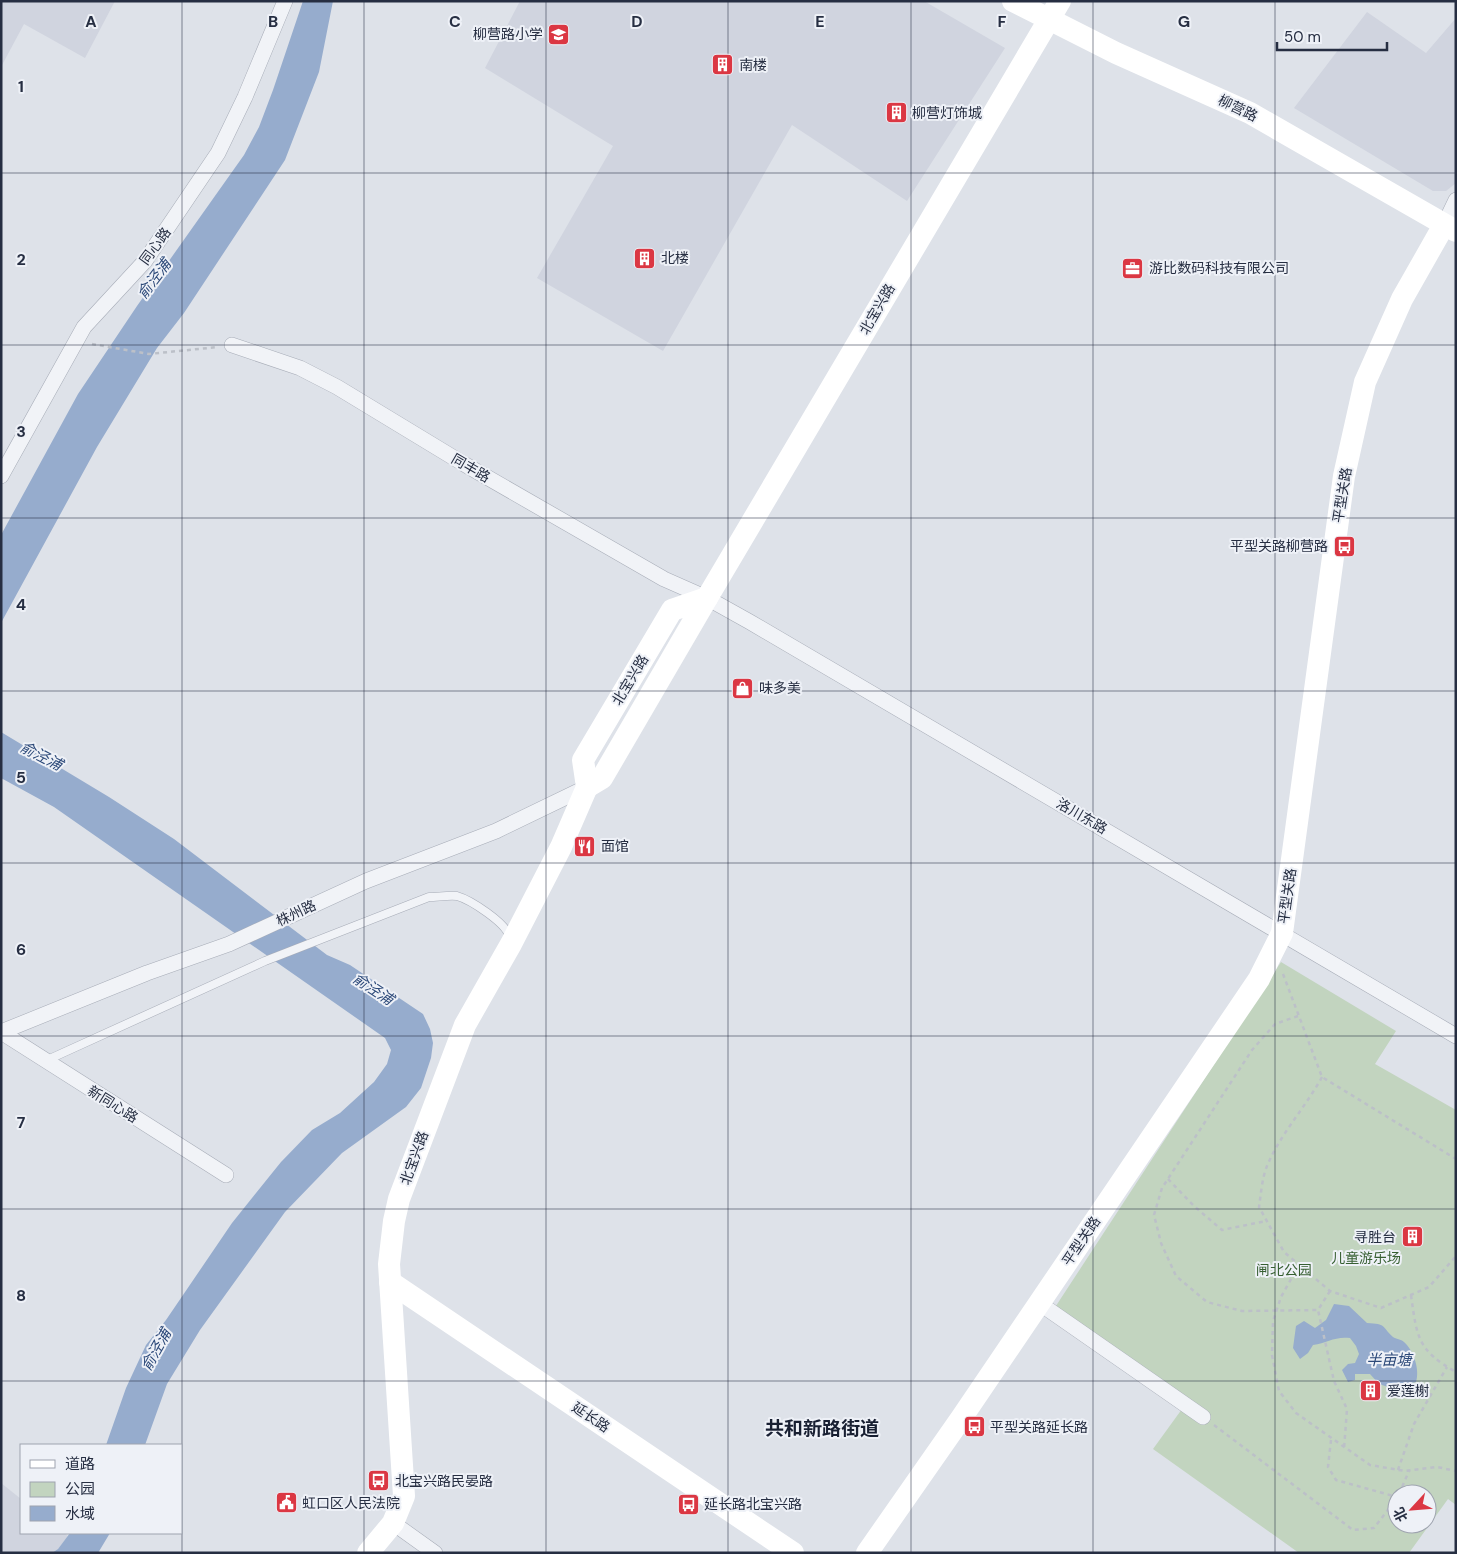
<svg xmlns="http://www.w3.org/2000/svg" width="1457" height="1554" viewBox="0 0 1457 1554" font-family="'DM Sans','Noto Sans SC',sans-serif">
  <rect width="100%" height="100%" fill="#dee2e9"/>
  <g fill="#d0d4df">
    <path d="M1,1H115L85,58L24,24L1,67Z"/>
    <path d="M520,1H924L1005,48L907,201L792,125L663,351L537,278L613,146L485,68Z"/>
    <path d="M1367,12L1426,53L1456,18V183L1446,191H1433L1294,108Z"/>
    <path d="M1,1483L21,1499V1533H64L68,1536L58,1549L52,1553H1Z"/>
  </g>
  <path fill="#c2d4bf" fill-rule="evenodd" d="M1281,962L1396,1031L1375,1064L1456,1110V1505L1448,1499L1409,1553H1299L1153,1449L1182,1409L1050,1315ZM1397,1494H1427V1524H1397Z"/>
  <g fill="#96accd">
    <path d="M303,1H333L319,72L285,160L184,313L157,348L97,447L1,623V535L78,394L137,306L244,155L259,127L273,90Z"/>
    <path d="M1,732L109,797L174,839L327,955L350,965L423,1014L430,1029L433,1043L431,1058L421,1088L406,1107L342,1153L285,1212L200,1330L167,1384L145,1445H106L126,1388L146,1345L166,1320L232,1223L281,1162L312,1130L340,1113L374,1082L387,1064L391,1050L385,1038L54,807L1,778Z"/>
    <path d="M1334,1304L1349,1306L1367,1323C1387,1324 1381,1326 1393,1337C1396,1339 1401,1339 1404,1342C1414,1351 1420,1370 1416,1382L1388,1387L1379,1384L1370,1374H1355V1380L1348,1382L1342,1370L1348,1364L1355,1363L1359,1354L1356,1346L1350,1338C1335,1336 1327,1343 1313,1345L1308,1353L1300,1359L1293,1348L1296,1326L1304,1321L1315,1328L1326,1320Z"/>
    <path d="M70,1533H110L98,1553H52L58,1549Z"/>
  </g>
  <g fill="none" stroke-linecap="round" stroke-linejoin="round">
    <defs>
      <path id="lane" d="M45,1061L265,961L429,897C437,897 449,895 457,896C471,900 506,923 509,936"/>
      <g id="street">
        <path d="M1444,225L1456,200"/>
        <path d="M232,345L300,368L337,387L464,464L664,579L707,598L750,622L1456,1036"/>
        <path d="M1,476L84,327L145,261L218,153L245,97L285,1"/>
        <path d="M1,1032L147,973L229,944L366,881L496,831L587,787"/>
        <path d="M1,1032L226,1175"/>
        <path d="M1039,1303L1203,1417"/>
        <path d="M393,1523L435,1553"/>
      </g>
    </defs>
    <use href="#lane" stroke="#a7acb7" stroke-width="9"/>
    <use href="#street" stroke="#a7acb7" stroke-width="16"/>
    <g stroke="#bcc0c8" stroke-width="2.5" stroke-dasharray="4 4" stroke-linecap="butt">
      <path d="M92,344L149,354L218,347"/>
      <path d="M1283,974L1322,1077L1456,1159"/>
      <path d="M1298,1016L1275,1024L1252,1050L1162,1188L1154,1215L1161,1243L1176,1276L1207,1302L1242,1311L1318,1310"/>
      <path d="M1322,1077C1305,1108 1281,1133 1267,1166C1262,1178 1261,1194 1259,1207L1284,1252L1330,1291L1381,1308L1429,1287L1456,1256"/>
      <path d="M1168,1179L1194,1206L1222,1230L1266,1221"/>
      <path d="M1299,1265L1281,1297L1273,1321L1272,1355L1279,1391L1296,1413L1370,1465L1405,1471L1437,1467L1456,1471"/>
      <path d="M1330,1291L1318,1310L1334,1381L1347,1409L1344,1449"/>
      <path d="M1411,1295C1417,1337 1417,1350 1456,1372"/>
      <path d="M1214,1425L1353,1530L1374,1528L1397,1498"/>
      <path d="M1331,1440L1328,1467L1336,1480L1397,1497"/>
      <path d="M1398,1470L1414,1424L1447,1367"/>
      <path d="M1399,1494L1409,1471"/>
    </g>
    <use href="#lane" stroke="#f1f3f7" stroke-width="8"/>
    <use href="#street" stroke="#f1f3f7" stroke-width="15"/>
    <g stroke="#fff" stroke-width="22">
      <path d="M1013,1L1116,53L1250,113L1456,231"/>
      <path d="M587,787L602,778L707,598"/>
      <path d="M390,1282L793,1553"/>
      <path d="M368,1553L393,1523L404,1496L389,1264L394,1221L399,1199L465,1025L511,944L561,847L587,787L583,760L672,610L707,598L1060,1"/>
      <path d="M867,1553L962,1417L1259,979L1282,933L1344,476L1365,382L1402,299L1444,225"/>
    </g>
  </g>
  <path fill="none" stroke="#262e42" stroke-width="1" stroke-opacity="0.55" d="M182,1V1553M364,1V1553M546,1V1553M728,1V1553M911,1V1553M1093,1V1553M1275,1V1553M1,173H1456M1,345H1456M1,518H1456M1,691H1456M1,863H1456M1,1036H1456M1,1209H1456M1,1381H1456"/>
  <defs>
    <symbol id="school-square" viewBox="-11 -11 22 22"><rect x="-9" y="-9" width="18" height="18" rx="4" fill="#db3743" stroke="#eef1f7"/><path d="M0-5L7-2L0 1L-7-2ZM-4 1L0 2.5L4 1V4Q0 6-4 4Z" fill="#fff"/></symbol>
    <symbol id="building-square" viewBox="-11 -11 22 22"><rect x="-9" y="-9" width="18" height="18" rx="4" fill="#db3743" stroke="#eef1f7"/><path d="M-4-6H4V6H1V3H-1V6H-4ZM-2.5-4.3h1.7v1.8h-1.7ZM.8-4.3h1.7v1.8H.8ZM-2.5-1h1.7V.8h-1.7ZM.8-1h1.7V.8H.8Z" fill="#fff"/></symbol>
    <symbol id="office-square" viewBox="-11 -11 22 22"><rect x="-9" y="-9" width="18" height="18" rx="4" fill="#db3743" stroke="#eef1f7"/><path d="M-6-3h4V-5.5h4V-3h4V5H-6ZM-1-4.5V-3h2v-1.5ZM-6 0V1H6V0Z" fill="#fff"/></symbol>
    <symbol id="bus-square" viewBox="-11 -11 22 22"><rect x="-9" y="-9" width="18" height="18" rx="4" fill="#db3743" stroke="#eef1f7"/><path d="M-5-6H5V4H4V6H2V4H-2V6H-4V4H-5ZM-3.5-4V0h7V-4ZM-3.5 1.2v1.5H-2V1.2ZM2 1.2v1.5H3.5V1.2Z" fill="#fff"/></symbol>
    <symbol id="shop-square" viewBox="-11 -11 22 22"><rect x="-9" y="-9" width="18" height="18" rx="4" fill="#db3743" stroke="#eef1f7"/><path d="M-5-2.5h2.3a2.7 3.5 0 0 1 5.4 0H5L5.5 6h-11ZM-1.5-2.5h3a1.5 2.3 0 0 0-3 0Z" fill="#fff"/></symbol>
    <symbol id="restaurant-square" viewBox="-11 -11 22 22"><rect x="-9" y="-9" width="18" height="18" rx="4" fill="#db3743" stroke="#eef1f7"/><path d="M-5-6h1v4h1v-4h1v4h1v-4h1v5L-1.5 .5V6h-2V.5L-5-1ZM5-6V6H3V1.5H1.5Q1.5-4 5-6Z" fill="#fff"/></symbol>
    <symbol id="civic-square" viewBox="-11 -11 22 22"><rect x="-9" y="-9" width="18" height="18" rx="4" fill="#db3743" stroke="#eef1f7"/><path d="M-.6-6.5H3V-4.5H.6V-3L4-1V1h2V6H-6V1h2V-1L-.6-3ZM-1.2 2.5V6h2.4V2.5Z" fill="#fff"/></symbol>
  </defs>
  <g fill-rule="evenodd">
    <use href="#school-square" x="546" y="22" width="25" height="25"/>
    <use href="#building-square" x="710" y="52" width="25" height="25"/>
    <use href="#building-square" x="884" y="100" width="25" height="25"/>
    <use href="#building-square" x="632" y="246" width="25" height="25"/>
    <use href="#office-square" x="1120" y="256" width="25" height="25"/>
    <use href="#bus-square" x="1332" y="534" width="25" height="25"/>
    <use href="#shop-square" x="730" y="676" width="25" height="25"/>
    <use href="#restaurant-square" x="572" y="834" width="25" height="25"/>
    <use href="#building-square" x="1400" y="1224" width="25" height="25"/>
    <use href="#building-square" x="1358" y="1378" width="25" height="25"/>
    <use href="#bus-square" x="962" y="1414" width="25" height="25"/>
    <use href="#bus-square" x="366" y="1468" width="25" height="25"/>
    <use href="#civic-square" x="274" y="1490" width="25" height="25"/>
    <use href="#bus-square" x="676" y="1492" width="25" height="25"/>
  </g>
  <g text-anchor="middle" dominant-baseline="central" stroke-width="4" stroke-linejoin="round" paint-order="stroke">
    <g font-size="14" fill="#262e42" stroke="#eef1f7" text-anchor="start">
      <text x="543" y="34" text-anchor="end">柳营路小学</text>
      <text x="739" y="65">南楼</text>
      <text x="912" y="113">柳营灯饰城</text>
      <text x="661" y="258">北楼</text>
      <text x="1149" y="268">游比数码科技有限公司</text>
      <text x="1328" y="546" text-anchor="end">平型关路柳营路</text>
      <text x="759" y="688">味多美</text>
      <text x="601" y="846">面馆</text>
      <text x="1396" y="1237" text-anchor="end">寻胜台</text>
      <text x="1387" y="1391">爱莲榭</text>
      <text x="990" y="1427">平型关路延长路</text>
      <text x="395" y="1481">北宝兴路民晏路</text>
      <text x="302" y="1503">虹口区人民法院</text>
      <text x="704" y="1504">延长路北宝兴路</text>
    </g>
    <g font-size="14" fill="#262e42" stroke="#eef1f7">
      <text transform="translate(1238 108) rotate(26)">柳营路</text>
      <text transform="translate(155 246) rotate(-54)">同心路</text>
      <text transform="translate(877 309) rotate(-60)">北宝兴路</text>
      <text transform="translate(471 468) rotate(30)">同丰路</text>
      <text transform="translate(1342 495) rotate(-81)">平型关路</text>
      <text transform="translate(630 680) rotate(-59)">北宝兴路</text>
      <text transform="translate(1082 816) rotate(30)">洛川东路</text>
      <text transform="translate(1287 896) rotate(-82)">平型关路</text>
      <text transform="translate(296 913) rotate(-25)">株州路</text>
      <text transform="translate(113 1104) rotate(32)">新同心路</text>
      <text transform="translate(414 1158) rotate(-70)">北宝兴路</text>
      <text transform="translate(1081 1241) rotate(-56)">平型关路</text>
      <text transform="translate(591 1417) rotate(34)">延长路</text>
    </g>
    <g font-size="14" fill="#375f32" stroke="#eef1f7">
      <text x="1366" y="1258">儿童游乐场</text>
      <text x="1284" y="1270">闸北公园</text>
    </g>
    <g font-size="15" font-style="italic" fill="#2c4979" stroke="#eef1f7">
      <text transform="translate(154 279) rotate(-53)">俞泾浦</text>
      <text transform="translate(41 756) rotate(27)">俞泾浦</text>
      <text transform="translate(373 989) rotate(33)">俞泾浦</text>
      <text transform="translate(156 1350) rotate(-61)">俞泾浦</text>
      <text x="1389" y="1360">半亩塘</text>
    </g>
    <g font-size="19" font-weight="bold" fill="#181f32" stroke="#eef1f7">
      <text x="822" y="1428">共和新路街道</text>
    </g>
  </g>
  <g font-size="16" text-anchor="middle" font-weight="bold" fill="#262e42" stroke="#eef1f7" stroke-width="4" stroke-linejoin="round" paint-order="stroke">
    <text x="91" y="27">A</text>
    <text x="273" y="27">B</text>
    <text x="455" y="27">C</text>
    <text x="637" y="27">D</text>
    <text x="820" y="27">E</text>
    <text x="1002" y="27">F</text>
    <text x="1184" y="27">G</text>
    <text x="21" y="92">1</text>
    <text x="21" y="265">2</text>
    <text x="21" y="437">3</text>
    <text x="21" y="610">4</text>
    <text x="21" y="783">5</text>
    <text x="21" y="955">6</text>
    <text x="21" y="1128">7</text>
    <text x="21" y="1301">8</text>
  </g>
  <rect width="1457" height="1554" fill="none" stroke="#262e42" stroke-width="5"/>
  <rect x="20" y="1444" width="162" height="90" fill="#eef1f7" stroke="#9ea3af"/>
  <rect x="30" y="1460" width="25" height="8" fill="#ffffff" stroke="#9ea3af"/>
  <text x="65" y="1469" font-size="15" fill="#262e42">道路</text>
  <rect x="30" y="1482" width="25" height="15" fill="#c2d4bf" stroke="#9ea3af"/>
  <text x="65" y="1494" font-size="15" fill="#262e42">公园</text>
  <rect x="30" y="1506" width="25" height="15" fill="#96accd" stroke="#9ea3af"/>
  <text x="65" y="1519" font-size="15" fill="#262e42">水域</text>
  <g transform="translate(1412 1509) rotate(244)"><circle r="24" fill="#eef1f7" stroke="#9ea3af"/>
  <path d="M0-4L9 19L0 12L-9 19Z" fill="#db3743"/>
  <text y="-8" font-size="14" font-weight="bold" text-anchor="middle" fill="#262e42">北</text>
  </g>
  <path d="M1277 42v8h110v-8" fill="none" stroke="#262e42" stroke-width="2.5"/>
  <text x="1284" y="42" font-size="15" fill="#262e42" stroke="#eef1f7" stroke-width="4" paint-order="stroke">50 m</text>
</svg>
